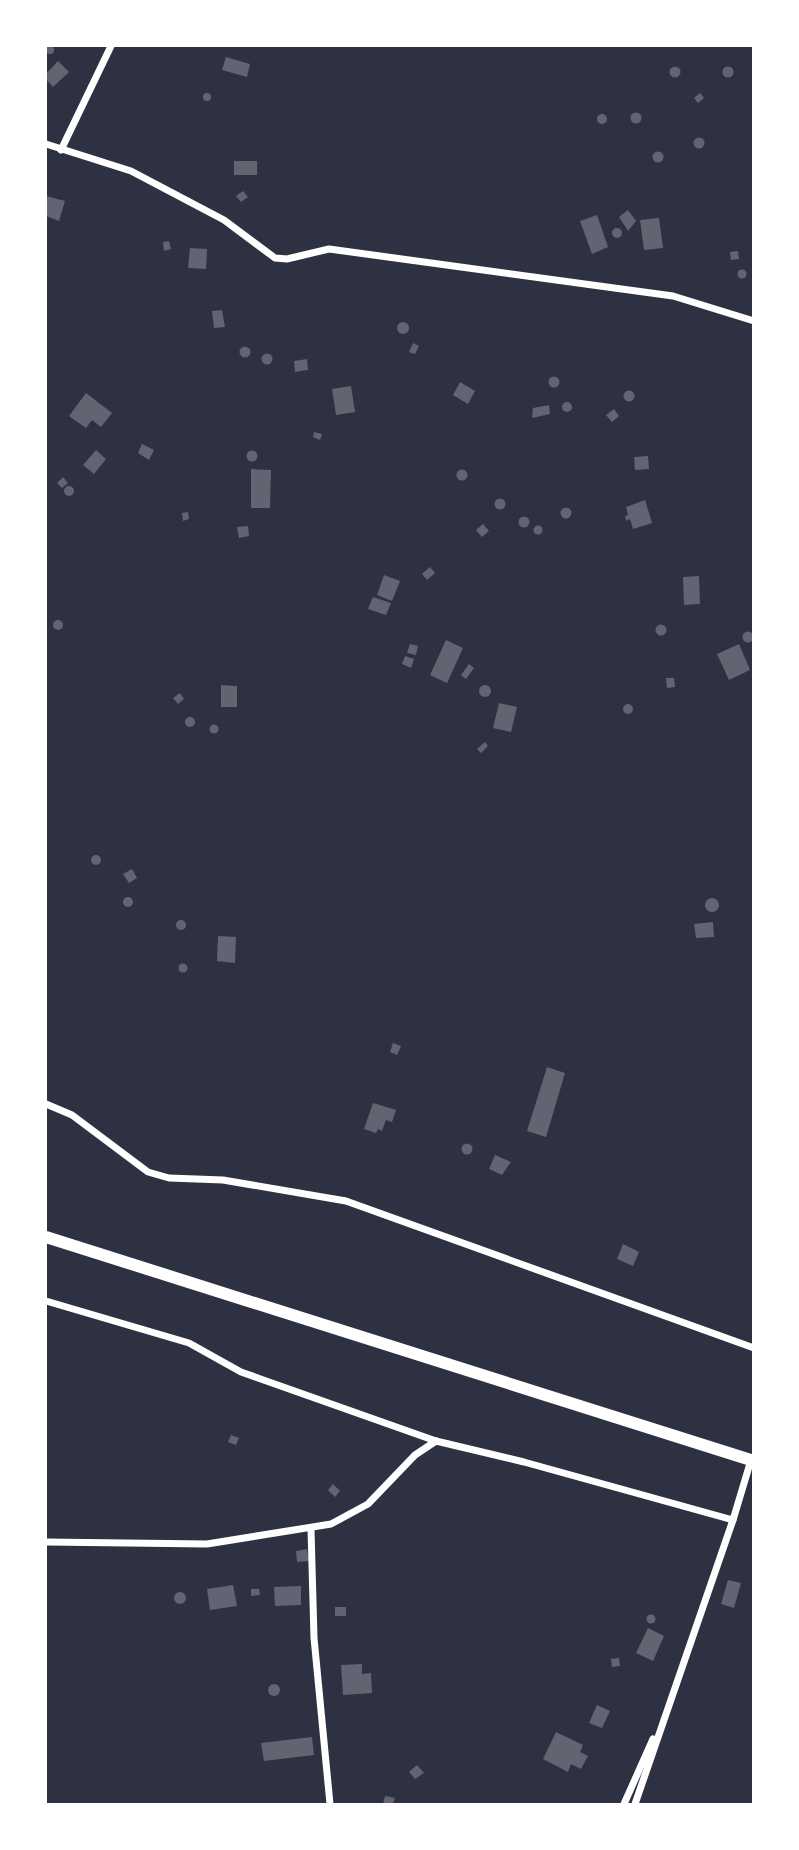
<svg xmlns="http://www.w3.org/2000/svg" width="799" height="1850" viewBox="0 0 799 1850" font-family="Rubik,sans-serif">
  <rect width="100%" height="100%" fill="#2d3142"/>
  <g fill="#626471">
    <circle cx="50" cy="50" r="4"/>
    <path d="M226,57L250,64L247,77L222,70Z"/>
    <path d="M58,61L69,72L53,87L46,79V74Z"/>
    <circle cx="675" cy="72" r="5.5"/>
    <circle cx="728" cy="72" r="5.5"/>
    <circle cx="207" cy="97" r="4"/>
    <path d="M700,93L704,98L698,103L694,98Z"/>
    <circle cx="636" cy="118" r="5.5"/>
    <circle cx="602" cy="119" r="5"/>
    <circle cx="699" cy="143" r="5.5"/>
    <circle cx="658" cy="157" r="5.5"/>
    <rect x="234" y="161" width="23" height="14"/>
    <path d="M243,191L248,197L241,202L236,196Z"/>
    <path d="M46,196L65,201L59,221L46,216Z"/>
    <path d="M628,210L636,221L628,231L619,217Z"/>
    <path d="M597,215L608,247L592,254L580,221Z"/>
    <path d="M659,218L663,248L644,250L640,220Z"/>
    <circle cx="617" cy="233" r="5"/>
    <path d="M169,241L171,249L164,251L163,242Z"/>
    <path d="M190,248L207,249L206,269L188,268Z"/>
    <path d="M738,251L739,259L731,260L730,252Z"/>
    <circle cx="742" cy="274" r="4.5"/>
    <path d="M222,310L225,327L214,328L212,311Z"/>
    <circle cx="403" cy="328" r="6"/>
    <path d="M413,343L419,346L415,354L409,352Z"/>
    <circle cx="245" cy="352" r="5.5"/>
    <circle cx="267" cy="359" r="5.5"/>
    <path d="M307,359L308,370L295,372L294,361Z"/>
    <circle cx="554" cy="382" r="5.5"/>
    <path d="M460,382L475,391L468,404L453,395Z"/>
    <path d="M351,386L355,412L336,415L332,389Z"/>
    <circle cx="629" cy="396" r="5.5"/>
    <path d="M86,393L112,413L101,427L92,420L86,428L69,416Z"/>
    <circle cx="567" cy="407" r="5"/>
    <path d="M549,405L550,414L532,418L533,408Z"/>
    <path d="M614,409L619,416L612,422L606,415Z"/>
    <path d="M314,432L322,434L320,440L313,437Z"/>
    <path d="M142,444L154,450L149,460L138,453Z"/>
    <path d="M96,450L106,459L94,474L83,465Z"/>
    <circle cx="252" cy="456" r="5.5"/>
    <path d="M648,456L649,469L635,470L634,457Z"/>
    <path d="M251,469L271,470L270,508H251Z"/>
    <circle cx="462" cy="475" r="5.5"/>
    <path d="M63,477L68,483L62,488L57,483Z"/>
    <circle cx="69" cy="491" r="5"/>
    <circle cx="500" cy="504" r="5.5"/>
    <path d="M645,500L652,523L633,529L630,519L626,521L625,516L628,515L626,507Z"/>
    <circle cx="566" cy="513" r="5.5"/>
    <path d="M188,512L189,519L183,521L182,513Z"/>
    <circle cx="524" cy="522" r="5.5"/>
    <path d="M483,524L489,531L482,537L476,530Z"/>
    <circle cx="538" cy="530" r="4.5"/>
    <path d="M248,526L249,536L239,538L237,527Z"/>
    <path d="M430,567L435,573L427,580L422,574Z"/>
    <path d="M384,575L400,581L392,601L377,595Z"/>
    <path d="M699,576L700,604L684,605L683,577Z"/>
    <path d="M373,597L391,603L386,615L368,609Z"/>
    <circle cx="58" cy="625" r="5"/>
    <circle cx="661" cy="630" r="5.5"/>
    <circle cx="748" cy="637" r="5.5"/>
    <path d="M446,640L463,648L447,683L430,675Z"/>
    <path d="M410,644L418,646L416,655L407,653Z"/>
    <path d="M739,644L750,670L729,680L717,654Z"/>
    <path d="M405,656L414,659L411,668L402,664Z"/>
    <path d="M469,664L474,668L466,679L461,675Z"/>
    <path d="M666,678H674L675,687L667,688Z"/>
    <circle cx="485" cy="691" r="6"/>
    <path d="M221,685L237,686V707H221Z"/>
    <path d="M180,693L184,699L178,704L173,698Z"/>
    <path d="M499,703L517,707L511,732L493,728Z"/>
    <circle cx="628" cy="709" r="5"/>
    <circle cx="190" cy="722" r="5"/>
    <circle cx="214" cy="729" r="4.5"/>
    <path d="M485,742L488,746L481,753L477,749Z"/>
    <circle cx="96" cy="860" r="5"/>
    <path d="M132,869L137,878L129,883L123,874Z"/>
    <circle cx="128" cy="902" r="5"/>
    <circle cx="712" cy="905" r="7"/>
    <circle cx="181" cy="925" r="5"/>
    <path d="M713,922L714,937L696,938L694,924Z"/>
    <path d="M218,936L236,937L235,963L217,961Z"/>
    <circle cx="183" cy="968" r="4.5"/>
    <path d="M393,1043L401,1046L397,1055L390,1052Z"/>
    <path d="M547,1067L565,1073L546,1137L527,1131Z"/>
    <path d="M373,1103L396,1110L392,1122L386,1120L382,1131L378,1129L376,1133L364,1129Z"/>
    <circle cx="467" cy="1149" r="5.5"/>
    <path d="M495,1155L511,1162L502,1175L489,1169Z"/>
    <path d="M623,1244L639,1252L633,1266L617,1259Z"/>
    <path d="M231,1435L239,1438L236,1445L228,1442Z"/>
    <path d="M333,1484L340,1491L335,1497L328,1490Z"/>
    <path d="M307,1549L309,1561L297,1562L296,1551Z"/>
    <path d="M728,1580L741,1583L734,1608L721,1604Z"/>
    <path d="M233,1585L237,1606L210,1610L207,1589Z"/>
    <path d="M301,1586V1605L275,1606L274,1587Z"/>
    <path d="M251,1589H259L260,1595L251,1596Z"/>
    <circle cx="180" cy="1598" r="6"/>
    <rect x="335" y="1607" width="11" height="9"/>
    <circle cx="651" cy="1619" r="4.5"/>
    <path d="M648,1628L664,1636L653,1661L636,1653Z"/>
    <path d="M619,1658L620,1666L612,1667L611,1659Z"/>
    <path d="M362,1664V1674L371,1673L372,1693L343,1695L341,1665Z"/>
    <circle cx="274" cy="1690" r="6"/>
    <path d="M597,1705L610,1711L602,1728L589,1723Z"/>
    <path d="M556,1732L583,1745L580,1752L588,1756L581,1769L571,1764L568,1772L543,1759Z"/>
    <path d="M312,1737L314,1755L264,1761L261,1743Z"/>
    <path d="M417,1765L424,1773L415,1779L409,1772Z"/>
    <path d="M385,1796L395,1798L393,1804H383Z"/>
  </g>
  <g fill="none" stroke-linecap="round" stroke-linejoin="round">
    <g stroke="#fff" stroke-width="7">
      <path d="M46,144L131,171L224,220L275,258L287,259L329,249L673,296L754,321"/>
      <path d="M61,150L111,46"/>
      <path d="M46,1104L72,1115L148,1172L169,1178L223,1180L346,1201L754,1348"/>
      <path d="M46,1301L189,1343L241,1372L436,1441L524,1462L733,1520"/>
      <path d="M311,1529L314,1638L330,1804"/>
      <path d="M46,1542L207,1544L331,1524L368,1504L415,1455L436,1441"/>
      <path d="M624,1804L653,1739"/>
      <path d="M635,1804L733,1520L751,1460"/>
    </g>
    <path stroke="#fff" stroke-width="12" d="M46,1237L754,1461"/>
  </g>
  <rect width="799" height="1850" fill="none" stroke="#ffffff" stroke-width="94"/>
</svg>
